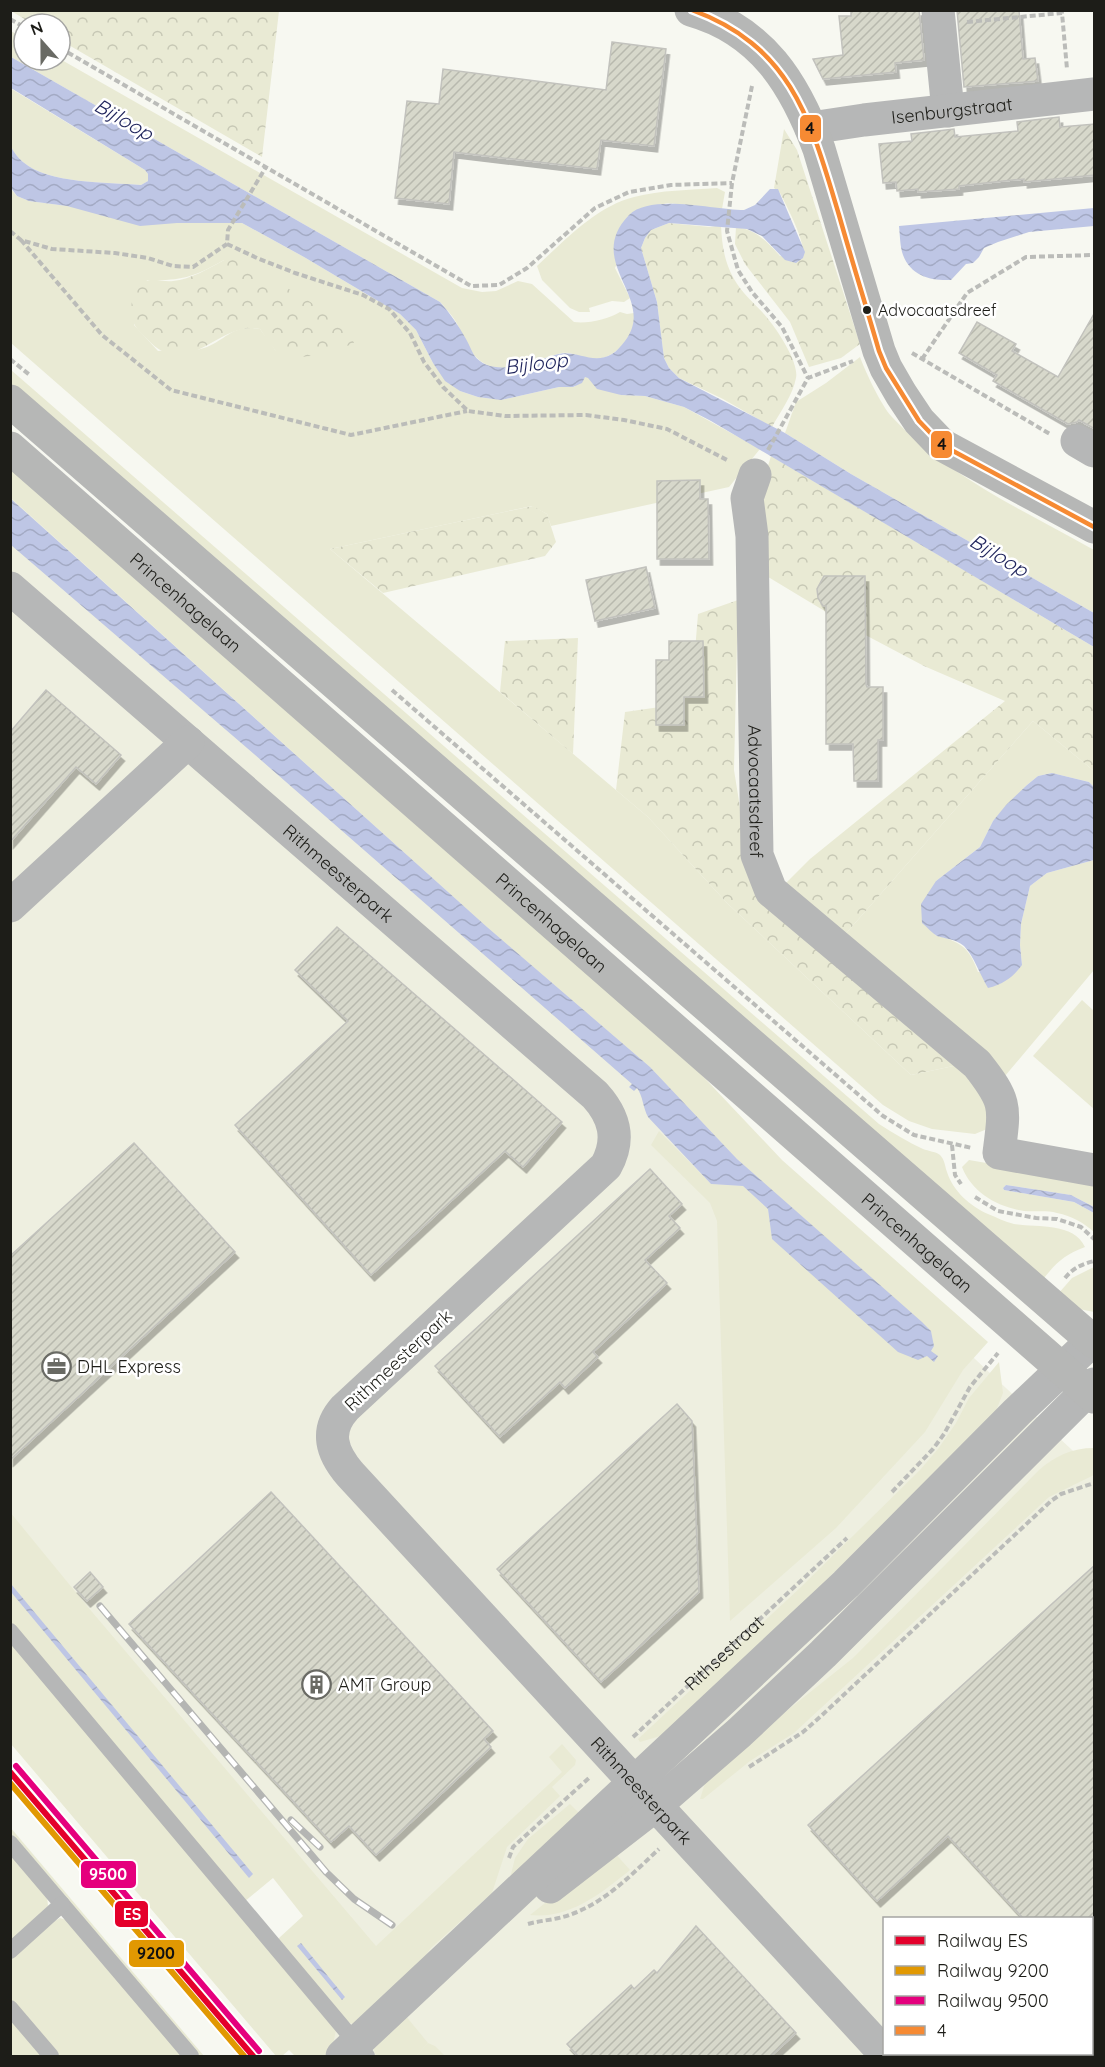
<svg xmlns="http://www.w3.org/2000/svg" width="1105" height="2067" viewBox="0 0 1105 2067" font-family="Quicksand,sans-serif">
  <defs>
    <pattern id="forest-crowns" width="20" height="18" patternUnits="userSpaceOnUse" patternTransform="scale(1.5)"><rect width="20" height="18" fill="#e9ead4"/><path d="M2 6a3 3 0 1 1 6 0M12 15a3 3 0 1 1 6 0" fill="none" stroke="#c7c8b5"/></pattern>
    <pattern id="water-waves" width="16" height="10" patternUnits="userSpaceOnUse" patternTransform="scale(1.5)"><rect width="16" height="10" fill="#bec6e5"/><path d="M0 5q4-4 8 0t8 0" fill="none" stroke="#a3aac4"/></pattern>
    <pattern id="building-hatch" width="6" height="6" patternUnits="userSpaceOnUse" patternTransform="scale(1.5)"><rect width="6" height="6" fill="#d7d8cb"/><path d="M-1 1l2-2M0 6l6-6M5 7l2-2" fill="none" stroke="#b8b9ae"/></pattern>
    <filter id="shadow"><feDropShadow dx="3.5" dy="6" stdDeviation="0" flood-color="#0004"/></filter>
  </defs>
  <rect width="100%" height="100%" fill="#f7f8f1"/>
  <path fill="#eeefe0" fill-rule="evenodd" d="M10,480L737,1136L1087,1464L1094,1479V2056H295L312,1917L275,1872L11,1619ZM884,1918H1092V2054H884Z"/>
  <g fill="#e9ead4" fill-rule="evenodd">
    <path d="M11,31L24,39V60L60,59L462,288L482,292L496,291L518,281L532,284L574,322C588,324 608,319 620,312L627,314L634,313C634,317 635,322 633,326C629,343 611,360 593,359C583,359 572,351 562,353C539,358 505,378 482,362C467,352 462,329 452,316C448,311 444,306 440,302L11,57Z"/>
    <path d="M10,88L145,170L148,174V181L141,185C107,182 48,184 23,162C18,158 14,152 11,147Z"/>
    <path d="M10,188L17,196L29,201L67,206L177,223H242L304,257L400,314L416,330L433,363L460,391L478,397L501,400L559,387H574L585,377H588L621,395L645,396L684,407L760,449L729,487L551,526L547,514L532,506L330,549L648,817L727,903L911,1075L963,1064L992,1099L987,1129L975,1134L932,1129L909,1121L883,1105L11,343ZM224,260L276,351L260,329C233,324 228,338 207,347C196,352 171,350 158,351L134,325L147,280C182,281 194,277 224,260Z"/>
    <path d="M717,188L725,192L722,209L668,203L639,209L615,268L630,298L624,302L612,301L589,308L590,312H579L570,308L542,280L537,266C565,240 597,206 634,197C661,190 690,190 717,188Z"/>
    <path d="M860,357C866,373 881,405 892,417C948,477 1025,511 1094,550V613L851,474L785,433L796,402L826,383Z"/>
    <path d="M11,370L879,1124C893,1133 908,1142 923,1149C928,1151 937,1152 940,1155C945,1160 945,1167 947,1172C953,1191 970,1206 988,1214C996,1217 1005,1222 1014,1224C1037,1228 1073,1222 1085,1247C1063,1255 1055,1264 1041,1282L11,388Z"/>
    <path d="M11,461L679,1051L782,1160L988,1342L963,1370L925,1432L836,1528L730,1621L717,1221L710,1203L651,1145L659,1131L711,1184L743,1186L768,1209L772,1239L931,1351L934,1346L931,1331L737,1159L650,1067L487,927L11,498Z"/>
    <path d="M1033,721L1094,771V787L1089,782L1052,773L1038,776L1027,785L993,821L980,847L936,881L935,935C961,942 969,947 978,972L1022,965L1020,945L1021,924L1030,886L1047,873L1094,860V970L1005,1076L841,939Z"/>
    <path d="M1082,1000L1094,1011V1109L1033,1056Z"/>
    <path d="M969,1160L1094,1182V1207L1071,1195L1006,1185L1003,1188L1004,1190L1074,1202L1094,1213V1232C1084,1223 1072,1216 1057,1213C1047,1210 1035,1212 1024,1211C998,1207 972,1193 962,1167Z"/>
    <path d="M1094,1267V1312L1079,1309L1058,1294L1072,1278Z"/>
    <path d="M999,1362L1003,1393L996,1411L674,1732L640,1742L638,1739L801,1587L920,1470L938,1449L956,1423L969,1398Z"/>
    <path d="M1094,1448V1475L1049,1497L794,1733L750,1761L703,1799H700L705,1783L716,1767L853,1658L1039,1470C1055,1456 1072,1448 1094,1448Z"/>
    <path d="M10,1512L87,1606L376,1946L562,1772L549,1757L562,1744L576,1760L575,1765L552,1787L560,1796L507,1847L492,1893L431,1948L411,1975L358,2026L340,2019L278,1944L279,1938L303,1916L273,1878L244,1902L11,1624Z"/>
    <path d="M10,1640L336,2030L333,2045L324,2056H295L289,2050L282,2056H276L11,1744Z"/>
    <path d="M570,1804L583,1817L508,1886L515,1858L528,1839Z"/>
    <path d="M10,1827L204,2056H198L11,1835Z"/>
    <path d="M612,1850L630,1870C600,1894 570,1919 530,1915Z"/>
    <path d="M10,1852L47,1896L48,1906L10,1943Z"/>
    <path d="M60,1918L66,1920L185,2056H58L11,1999L10,1959L46,1926Z"/>
    <path d="M405,2015L428,2043L416,2056H376L372,2045Z"/>
    <path d="M11,2017L43,2056H11Z"/>
  </g>
  <g fill="url(#forest-crowns)">
    <path d="M11,11H279L262,157L60,40V24H33Z"/>
    <path d="M784,129L797,150L860,344L841,358L809,367L790,322L745,264L735,244L736,227C757,230 766,241 780,256L803,258C807,244 787,207 780,193L774,188Z"/>
    <path d="M669,223L710,227L721,225C722,245 724,261 734,279C744,297 760,307 772,324C781,336 799,364 796,378C793,395 780,412 772,427L723,399L679,378L669,368L664,358L657,302L641,248L645,238L651,230Z"/>
    <path d="M224,260H236C262,275 347,316 354,343C336,352 294,364 277,351C270,346 265,336 260,329C218,320 188,384 147,339C142,334 135,328 133,321C130,307 130,283 150,280C157,279 165,282 173,281C191,279 208,269 224,260Z"/>
    <path d="M771,456L1094,647V771L1033,721L841,939L781,888L810,859L1005,701L924,666L856,630L760,572L764,479Z"/>
    <path d="M533,506L547,514L556,542L545,556L383,593L330,549Z"/>
    <path d="M738,600L734,770L750,870L963,1064L911,1075L727,903L648,817L616,790L625,712L660,707L694,663L698,614Z"/>
    <path d="M578,638L573,754L500,692L505,641Z"/>
    <path d="M428,2043L435,2046L445,2056H416Z"/>
  </g>
  <g fill="url(#water-waves)">
    <path d="M11,57L440,302C450,313 458,325 466,339C469,344 471,350 474,355C491,379 534,362 555,355C575,348 592,366 612,354C617,351 621,346 625,341C658,298 583,263 629,215C651,193 715,210 744,210L755,205L770,189H778L805,252L803,258L796,263L785,260L762,236L747,229L669,223L651,230L645,238L641,248L657,302L664,358L669,368L679,378L785,433L851,474L1094,613V647L711,421L684,407L645,396L621,395L597,389L588,378L585,377L582,383L573,387H559L501,400L478,397L460,391L445,381L433,363L416,330L400,314L304,257L242,223H177L140,226L67,206L29,201L17,196L11,188V147C14,152 18,158 23,162C48,184 107,182 141,185L148,181V174L145,170L11,88Z"/>
    <path d="M1094,208V226L1029,232L998,242L984,248L979,257L973,263L966,264L951,280C931,281 911,276 903,255C900,247 900,235 899,226Z"/>
    <path d="M10,498L487,927L650,1067L737,1159L922,1322L931,1331L934,1346L931,1351L938,1356L934,1362L927,1356L918,1360L898,1352L772,1239L768,1209L743,1186L711,1184L648,1117C643,1108 643,1096 637,1088L634,1091L629,1087L632,1084L262,761L11,545Z"/>
    <path d="M1052,773L1089,782L1094,787V860L1047,873L1030,886L1021,924L1020,945L1022,965C1013,977 1004,984 988,988C980,975 974,956 964,946C956,939 946,939 937,936C932,933 927,927 922,923L921,904L936,881L980,847L993,821L1006,805L1027,785L1038,776Z"/>
    <path d="M1006,1185L1071,1195L1094,1207V1213L1074,1202L1004,1190L1003,1188Z"/>
    <path d="M11,1584L253,1874L249,1878L11,1592Z"/>
    <path d="M301,1943L345,1997L342,2000L297,1946Z"/>
  </g>
  <g fill="url(#building-hatch)" stroke="#c2c2bd" stroke-width="1.5" filter="url(#shadow)">
    <path d="M851,10H919L924,60L895,63L896,72L823,79L813,59L843,55L839,16H851Z"/>
    <path d="M957,10H1019L1023,59L1035,58L1038,81L964,87Z"/>
    <path d="M612,42L666,49L654,146L601,140L597,169L454,152L449,204L395,198L407,101L439,104L443,69L606,90Z"/>
    <path d="M1059,117L1060,127L1095,124V175L1024,182V179L1003,181L959,186V189L918,192V189L897,191L896,182L883,183L879,144L912,141L911,134L954,129L955,137L1018,131L1017,122Z"/>
    <path d="M1095,312V429L1079,420L1077,422L1068,424L993,381L997,375L959,353L977,322L1016,344L1012,351L1058,377Z"/>
    <path d="M700,480V499H708L709,559H657V481Z"/>
    <path d="M646,567L655,608L595,621L586,580Z"/>
    <path d="M824,576H865L866,684L867,687H883V740H878V781H854L853,744H826V606H823L818,598L817,589Z"/>
    <path d="M669,641H703L704,697H684V725H656V660H669Z"/>
    <path d="M46,690L121,755L96,784L76,767L10,842V732Z"/>
    <path d="M337,927L562,1122L523,1167L505,1151L371,1275L235,1125L348,1021L295,970Z"/>
    <path d="M134,1143L235,1252L10,1460V1256Z"/>
    <path d="M650,1169L682,1204L669,1216L680,1228L645,1260L667,1283L593,1352L598,1357L565,1388L560,1382L500,1437L435,1366Z"/>
    <path d="M677,1404L692,1421L699,1592L601,1682L497,1569Z"/>
    <path d="M271,1492L493,1731L484,1739L491,1747L376,1855L349,1826L331,1842L129,1624Z"/>
    <path d="M1095,1565V1918H1023L948,1836L877,1901L808,1825Z"/>
    <path d="M90,1572L103,1587L87,1601L74,1587Z"/>
    <path d="M696,1926L796,2033L771,2056H578L567,2044L631,1985L634,1989L654,1970L657,1973Z"/>
  </g>
  <g fill="none" stroke-linecap="round" stroke-linejoin="round">
    <g stroke="#bbbcb9" stroke-width="4" stroke-dasharray="6 3" stroke-linecap="butt">
      <path d="M10,19L24,27"/>
      <path d="M967,22L1062,13L1067,69"/>
      <path d="M60,48L471,286L499,285L527,268L595,208L629,192L671,185L732,183"/>
      <path d="M752,86L732,183L727,231L738,270L752,292L782,327L808,378"/>
      <path d="M10,231L21,240L52,249L115,253L148,258L173,266L193,267L227,244L228,230L266,167"/>
      <path d="M21,240L102,335L171,390L351,435L467,411"/>
      <path d="M227,244L257,258L295,273L363,295L389,309L410,333L424,362L443,387L468,411L505,416L586,415L624,420L667,429L729,461"/>
      <path d="M912,353L1050,434"/>
      <path d="M10,359L31,376"/>
      <path d="M922,359L967,293L1026,257L1094,255"/>
      <path d="M768,450L808,378L853,361"/>
      <path d="M392,690L883,1116L914,1135L972,1148"/>
      <path d="M952,1145L955,1175L961,1184"/>
      <path d="M975,1197L998,1211L1036,1218L1057,1219L1081,1227L1094,1239"/>
      <path d="M1065,1278C1073,1268 1082,1264 1094,1261"/>
      <path d="M892,1492L933,1449L944,1434L970,1387L998,1353"/>
      <path id="s1" d="M633,1737L847,1538"/>
      <path d="M749,1767L803,1732L820,1717L1051,1501L1061,1494L1094,1483"/>
      <path d="M509,1858L513,1847L590,1777"/>
      <path d="M528,1924C542,1920 556,1920 569,1915C605,1903 632,1874 659,1849"/>
    </g>
    <g stroke="#b6b7b7" stroke-width="16">
      <path d="M10,1631L367,2056"/>
      <path d="M10,1843L191,2056"/>
      <path d="M10,1951L62,1904"/>
      <path d="M10,2008L51,2056"/>
    </g>
    <g stroke="#b6b7b7" stroke-width="33">
      <path d="M938,10L948,111"/>
      <path id="s2" d="M811,128L864,120L1094,94"/>
      <path d="M1077,441L1094,451"/>
      <path id="s3" d="M755,475L747,498L752,536L757,855L771,891L977,1064C1007,1102 1005,1106 999,1153L1094,1170"/>
      <path id="s4" d="M10,588L595,1095C614,1116 621,1139 606,1166L345,1408C324,1431 332,1453 350,1474L887,2056"/>
      <path d="M10,906L188,742"/>
      <path d="M550,1887L656,1805L739,1733L823,1654L1094,1384"/>
      <path d="M1092,2001L1094,1998"/>
      <path d="M342,2056L846,1584L1017,1412L1094,1339"/>
      <path d="M1031,2056L1034,2054"/>
    </g>
    <g stroke="#b6b7b6" stroke-width="33">
      <path d="M691,10C762,30 795,84 819,149L879,351L886,368L901,394L919,421L942,445L1094,527"/>
      <path d="M10,401L1094,1342"/>
      <path id="s5" d="M10,448L1094,1397"/>
    </g>
    <defs>
      <g id="rail">
        <path d="M100,1606L326,1872L354,1899L392,1925"/>
        <path d="M291,1820L320,1847"/>
      </g>
    </defs>
    <use href="#rail" stroke="#b4b5b3" stroke-width="7"/>
    <use href="#rail" stroke="#fff" stroke-width="4.5" stroke-dasharray="14" stroke-linecap="butt"/>
    <defs>
      <path id="bus-1" d="M692,10C793,47 811,122 839,215C852,261 866,306 879,351L886,368L919,421L942,445L1094,527"/>
    </defs>
    <use href="#bus-1" stroke="#fff" stroke-width="9"/>
    <use href="#bus-1" stroke="#f68a33" stroke-width="4.5"/>
    <defs>
      <path id="rail-1" d="M10,1772L253,2056"/>
      <path id="rail-2" d="M10,1783L244,2056"/>
      <path id="rail-3" d="M16,1766L259,2051"/>
    </defs>
    <use href="#rail-1" stroke="#fff" stroke-width="10"/>
    <use href="#rail-2" stroke="#fff" stroke-width="10"/>
    <use href="#rail-3" stroke="#fff" stroke-width="10"/>
    <use href="#rail-1" stroke="#e4002b" stroke-width="6"/>
    <use href="#rail-2" stroke="#e19802" stroke-width="6"/>
    <use href="#rail-3" stroke="#e5007d" stroke-width="6"/>
  </g>
  <defs>
    <symbol id="office-ring" viewBox="-11 -11 22 22"><circle r="9.5" fill="#fff" stroke="#696a64" stroke-width="1.5"/><path d="M-6-3h4V-5.5h4V-3h4V5H-6ZM-1-4.5V-3h2v-1.5ZM-6 0V1H6V0Z" fill="#696a64"/></symbol>
    <symbol id="building-ring" viewBox="-11 -11 22 22"><circle r="9.5" fill="#fff" stroke="#696a64" stroke-width="1.5"/><path d="M-4-6H4V6H1V3H-1V6H-4ZM-2.5-4.3h1.7v1.8h-1.7ZM.8-4.3h1.7v1.8H.8ZM-2.5-1h1.7V.8h-1.7ZM.8-1h1.7V.8H.8Z" fill="#696a64"/></symbol>
  </defs>
  <g fill-rule="evenodd">
    <use href="#office-ring" x="40" y="1350" width="33" height="33"/>
    <use href="#building-ring" x="300" y="1668" width="33" height="33"/>
  </g>
  <circle fill="#1d1d18" stroke="#fff" stroke-width="2" cx="867" cy="310" r="5"/>
  <g text-anchor="middle" dominant-baseline="central" stroke-width="5" stroke-linejoin="round" paint-order="stroke">
    <g font-size="16" fill="#1d1d18" stroke="#fff" text-anchor="start">
      <text x="878" y="310">Advocaatsdreef</text>
    </g>
    <g font-size="18" fill="#1d1d18" stroke="#fff">
      <text stroke="none"><textPath href="#s2" startOffset="142">Isenburgstraat</textPath></text>
      <text stroke="none"><textPath href="#s5" startOffset="234">Princenhagelaan</textPath></text>
      <text stroke="none"><textPath href="#s3" startOffset="318">Advocaatsdreef</textPath></text>
      <text stroke="none"><textPath href="#s4" startOffset="435">Rithmeesterpark</textPath></text>
      <text stroke="none"><textPath href="#s5" startOffset="720">Princenhagelaan</textPath></text>
      <text stroke="none"><textPath href="#s5" startOffset="1206">Princenhagelaan</textPath></text>
      <text transform="translate(398 1360) rotate(-43)">Rithmeesterpark</text>
      <text stroke="none"><textPath href="#s1" startOffset="124">Rithsestraat</textPath></text>
      <text stroke="none"><textPath href="#s4" startOffset="1712">Rithmeesterpark</textPath></text>
    </g>
    <g font-size="18" fill="#1d1d18" stroke="#fff" text-anchor="start">
      <text x="77" y="1366">DHL Express</text>
      <text x="338" y="1684">AMT Group</text>
    </g>
    <g font-size="20" font-style="italic" fill="#1e235b" stroke="#fff">
      <text transform="translate(124 119) rotate(30)">Bijloop</text>
      <text transform="translate(536 363) rotate(-7)">Bijloop</text>
      <text transform="translate(999 555) rotate(31)">Bijloop</text>
    </g>
  </g>
  <g stroke="#fff" stroke-width="2">
    <rect x="799" y="114" width="23" height="29" rx="6" fill="#f68a33"/>
    <rect x="930" y="430" width="23" height="29" rx="6" fill="#f68a33"/>
    <rect x="80" y="1860" width="57" height="29" rx="6" fill="#e5007d"/>
    <rect x="114" y="1900" width="35" height="28" rx="6" fill="#e4002b"/>
    <rect x="128" y="1939" width="57" height="29" rx="6" fill="#e19802"/>
  </g>
  <g font-size="16" text-anchor="middle" font-weight="bold" fill="#fff">
    <text x="108" y="1880">9500</text>
    <text x="132" y="1920">ES</text>
  </g>
  <g font-size="16" text-anchor="middle" font-weight="bold" fill="#111">
    <text x="810" y="134">4</text>
    <text x="942" y="450">4</text>
    <text x="156" y="1959">9200</text>
  </g>
  <rect width="1105" height="2067" fill="none" stroke="#1d1d18" stroke-width="24"/>
  <rect x="883" y="1917" width="210" height="138" fill="#ffffff" stroke="#a5a5a3" stroke-width="1.5"/>
  <rect x="895" y="1936" width="30" height="9" fill="#e4002b" stroke="#a5a5a3" stroke-width="1.5"/>
  <text x="937" y="1947" font-size="18" fill="#1d1d18">Railway ES</text>
  <rect x="895" y="1966" width="30" height="9" fill="#e19802" stroke="#a5a5a3" stroke-width="1.5"/>
  <text x="937" y="1977" font-size="18" fill="#1d1d18">Railway 9200</text>
  <rect x="895" y="1996" width="30" height="9" fill="#e5007d" stroke="#a5a5a3" stroke-width="1.5"/>
  <text x="937" y="2007" font-size="18" fill="#1d1d18">Railway 9500</text>
  <rect x="895" y="2026" width="30" height="9" fill="#f68a33" stroke="#a5a5a3" stroke-width="1.5"/>
  <text x="937" y="2037" font-size="18" fill="#1d1d18">4</text>
  <g transform="translate(42 42) rotate(339)"><circle r="28" fill="#ffffff" stroke="#a5a5a3" stroke-width="1.5"/>
  <path d="M0-4.5L10 22L0 15L-10 22Z" fill="#696a64"/>
  <text y="-9" font-size="16" font-weight="bold" text-anchor="middle" fill="#1d1d18">N</text>
  </g>
</svg>
